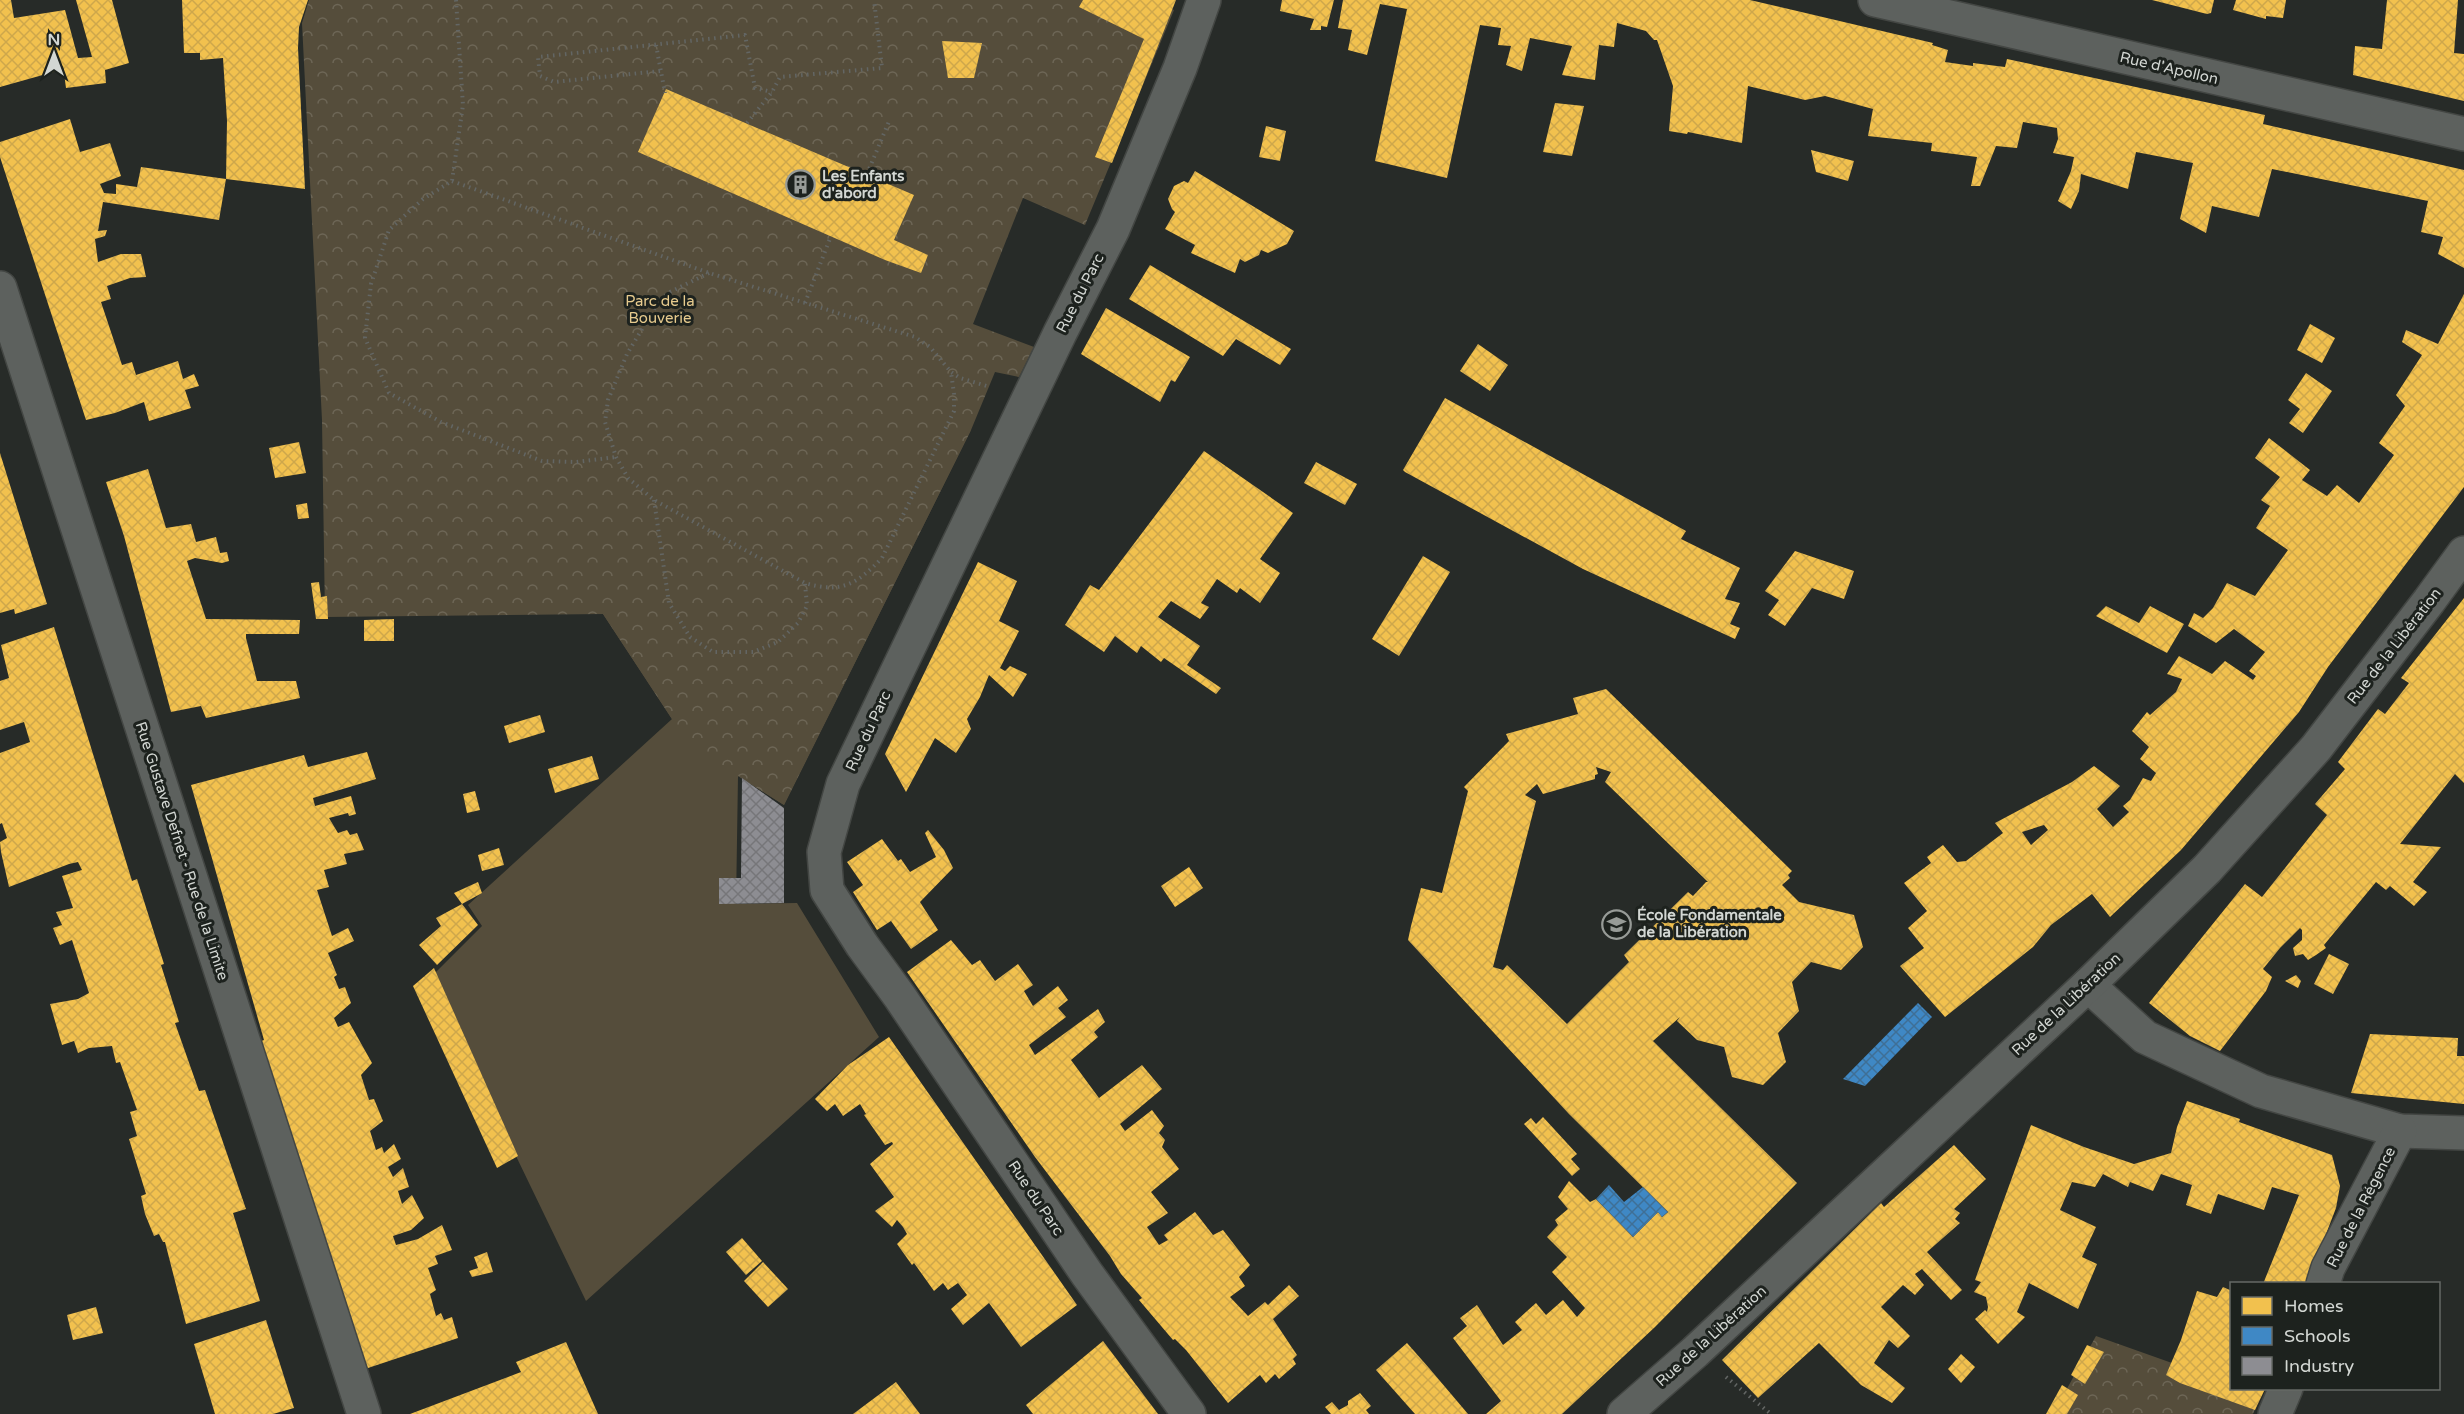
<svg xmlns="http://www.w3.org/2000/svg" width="2464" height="1414" viewBox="0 0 2464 1414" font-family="'Varela Round',sans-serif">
  <defs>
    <pattern id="park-crowns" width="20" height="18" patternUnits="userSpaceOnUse" patternTransform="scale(1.5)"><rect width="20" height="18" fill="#554d3b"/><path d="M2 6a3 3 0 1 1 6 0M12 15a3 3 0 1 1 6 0" fill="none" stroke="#6d6656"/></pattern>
    <pattern id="homes-cross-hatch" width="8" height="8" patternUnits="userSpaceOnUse" patternTransform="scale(1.5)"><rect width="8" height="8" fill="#f2c14e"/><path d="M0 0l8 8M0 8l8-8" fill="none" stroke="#cea74b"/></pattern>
    <pattern id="schools-cross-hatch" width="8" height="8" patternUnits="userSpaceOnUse" patternTransform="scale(1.5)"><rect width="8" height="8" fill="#3f88c5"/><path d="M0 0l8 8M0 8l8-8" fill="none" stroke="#3f6f96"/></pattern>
    <pattern id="industry-cross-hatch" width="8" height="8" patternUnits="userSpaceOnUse" patternTransform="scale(1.5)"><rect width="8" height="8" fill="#8d8d92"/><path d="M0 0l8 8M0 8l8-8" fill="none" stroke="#767679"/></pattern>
  </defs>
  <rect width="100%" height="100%" fill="#272b28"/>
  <path fill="#554d3b" d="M971,430L784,805L738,776L736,904L797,903L879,1037L586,1301L430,978L482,926L468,905L672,719L603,614Z"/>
  <g fill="url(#park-crowns)">
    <path d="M309,0H1152L1174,10L1085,225L1023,198L973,324L1034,347L1019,377L995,372L971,430L784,805L689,745L603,614L325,617L322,420L302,23Z"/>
    <path d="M2096,1336L2231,1384L2232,1388L2261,1395L2253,1414H2053Z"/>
  </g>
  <g fill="url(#homes-cross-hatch)" fill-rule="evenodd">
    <path d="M0,0H11L14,18L65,10L78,58L92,57L76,0H112L129,63L105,70L106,83L66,88L63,66L57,71L0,87Z"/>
    <path d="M182,0H308L299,27L298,48L305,189L226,179L227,121L223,58L200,60V53H184Z"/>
    <path d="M1083,0H1176L1112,163L1095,157L1144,39L1079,7Z"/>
    <path d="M1282,0H1334L1327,27L1321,26V30H1310L1314,19L1280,11Z"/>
    <path d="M1343,0H1750L1933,43L1932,45L1948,50L1945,62L1973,66V63L2005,67L2007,59L2265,115L2263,124L2464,170V268L2438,254L2443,237L2421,232L2428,201L2272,169L2259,217L2212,206L2206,233L2180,219L2193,163L2136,152L2128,189L2081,174L2079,191L2071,209L2058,201L2071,171L2074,157L2053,153L2058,139L2057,128L2023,122L2017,148L1996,146L1980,186H1971L1977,157L1931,151L1932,143L1868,136L1873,109L1825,96L1805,100L1748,86L1742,143L1688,132L1687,134L1669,131L1673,86L1657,40H1654L1646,31L1617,23L1614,47L1599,45L1595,80L1562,75L1572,46L1530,38L1522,71L1506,65L1511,46L1498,45L1501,28L1480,25L1447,178L1375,161L1407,9L1380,4L1367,55L1348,50L1352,30L1338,28Z"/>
    <path d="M2152,0H2214L2211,13L2207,14Z"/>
    <path d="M2236,0H2286L2283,18L2266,16V19L2233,10Z"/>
    <path d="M2387,0H2458L2454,53L2464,54V101L2353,75L2355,46L2382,49Z"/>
    <path d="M942,41L982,43L974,78H948Z"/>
    <path d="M666,89L914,195L894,240L928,255L921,273L885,260L638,152Z"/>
    <path d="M1555,103L1584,106L1572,156L1543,152Z"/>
    <path d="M70,119L80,152L110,143L121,176L100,184L104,193L116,194V184L137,187L141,167L226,179L219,220L103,202L98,231L107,230L105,236L95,239L98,262L121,254H141L146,277L130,278L107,286L111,299L101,302L122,365L132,362L136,375L178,361L183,379L194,374L199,386L185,390L191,408L149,421L144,402L115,413L86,420L0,157V142Z"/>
    <path d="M1266,126L1286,131L1280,161L1259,157Z"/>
    <path d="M1811,150L1854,161L1848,181L1816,172Z"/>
    <path d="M1195,171L1294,231L1287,244L1268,253L1261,250L1259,255L1245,262L1240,259L1235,273L1191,253L1195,245L1165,229L1175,212L1172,209L1168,199L1174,186L1184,181L1188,183Z"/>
    <path d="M1150,265L1291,349L1280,365L1236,339L1223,356L1129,299Z"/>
    <path d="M2464,294V487L2328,667L2299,712L2181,850L2110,917L2092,894L2051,925L2033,947L1945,1017L1900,966L1924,948L1908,928L1927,911L1904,883L1931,863L1927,857L1943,845L1957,862L1966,861L2003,833L1995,823L2072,782L2094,766L2120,786L2097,809L2113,827L2129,812L2123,806L2130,800L2143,778L2151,781L2156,773L2140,759L2149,747L2132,731L2147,712L2150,715L2176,692L2182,679L2167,674L2179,656L2212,674L2225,661L2253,680L2256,676L2249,671L2265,652L2234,629L2216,643L2188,626L2194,613L2203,618L2213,608L2227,583L2255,596L2288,550L2256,528L2270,506L2261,500L2280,477L2255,458L2269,438L2310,470L2302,480L2327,496L2337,485L2359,503L2394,455L2379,443L2405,406L2396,395L2422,355L2402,342L2406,330L2438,344ZM2044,825L2048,830L2031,845L2022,832Z"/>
    <path d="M1106,308L1190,357L1175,382L1171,380L1160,402L1081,354Z"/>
    <path d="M2310,324L2335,338L2322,363L2297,350Z"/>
    <path d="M1478,344L1508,365L1490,391L1460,371Z"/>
    <path d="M2306,373L2332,391L2303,433L2289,423L2300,409L2288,400Z"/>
    <path d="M1445,398L1686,531L1681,539L1740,568L1725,599L1740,603L1730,624L1740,628L1735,639L1583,569L1405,472L1403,470Z"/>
    <path d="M299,442L306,473L275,478L269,448Z"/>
    <path d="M1204,451L1293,513L1260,559L1280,573L1260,603L1240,588L1237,593L1217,579L1201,603L1209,607L1200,619L1171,601L1158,617L1200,646L1187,665L1221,688L1216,694L1164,658L1161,662L1141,646L1137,653L1115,636L1104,652L1065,625L1090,585L1099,590Z"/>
    <path d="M0,453L47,604L15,614L14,609L0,613Z"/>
    <path d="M1316,462L1357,484L1345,505L1304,483Z"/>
    <path d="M148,469L166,528L191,524L196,542L216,537L220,553L227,552L229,561L222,563L195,558L187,561L206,619L300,620L299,634H246V638L257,681H296L300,698L206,718L201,706L171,712L124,536L106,482Z"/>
    <path d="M307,503L309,518L298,519L296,505Z"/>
    <path d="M1795,551L1854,571L1844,599L1812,588L1785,626L1768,615L1779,600L1765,591Z"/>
    <path d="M1423,556L1450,572L1399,656L1372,639Z"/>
    <path d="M978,562L1017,581L999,621L1019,631L1000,668L1005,671L1010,666L1027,674L1013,697L989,675L980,697L967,719L971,729L956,753L935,738L906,792L885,754Z"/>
    <path d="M319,582L321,597L327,596L328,619H316L311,583Z"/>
    <path d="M2464,598V783L2455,774L2400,844L2441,847L2413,882L2427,892L2414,906L2390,886L2386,890L2376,882L2324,945L2326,948L2316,955L2308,960L2303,954L2295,956L2293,948L2302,940V930L2300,928L2280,948L2263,969L2272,977L2266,991L2220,1051L2190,1036L2149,1003L2245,884L2262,897L2327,815L2315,804L2345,769L2338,762L2378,709L2385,714L2409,683L2401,678Z"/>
    <path d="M2106,606L2139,623L2150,606L2184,624L2167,653L2096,616Z"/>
    <path d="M394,619V641H364V620Z"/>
    <path d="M54,627L132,881L137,879L164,964L161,965L179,1022L175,1023L199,1091L205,1090L246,1209L233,1213L260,1301L186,1324L165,1242H163L159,1234L154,1236L145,1214L141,1196L146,1194L129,1139L137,1136L130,1112L137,1110L120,1062L116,1063L112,1046L89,1048L78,1053L74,1041L62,1045L50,1004L78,999L89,993L72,940L60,945L53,928L62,925L56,912L73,908L62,876L82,870L78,862L69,864L9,887L1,852L0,842L7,838L2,823L0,824V753L30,742L24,722L0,730V681L9,678L1,645Z"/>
    <path d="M1606,689L1792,871L1788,875L1790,878L1782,885L1799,902L1854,915L1863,947L1841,970L1811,962L1792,982L1799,1011L1778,1033L1786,1062L1763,1085L1732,1077L1724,1047L1697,1040L1677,1021L1680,1017L1653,1041L1797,1183L1655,1327L1562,1414H1486L1501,1401L1453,1338L1467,1326L1460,1318L1477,1305L1503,1345L1522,1330L1515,1322L1536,1303L1546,1315L1563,1300L1577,1317L1585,1308L1552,1272L1567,1257L1547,1237L1558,1225L1555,1220L1568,1209L1558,1197L1569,1181L1590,1202L1596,1199L1633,1237L1658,1212L1662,1217L1668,1212L1569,1114L1408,940L1411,926L1421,888L1442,893L1468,791L1464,787L1509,741L1506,734L1578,714L1573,698ZM1596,767L1611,772L1605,782L1708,882H1706L1693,896L1688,892L1624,955L1629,962L1567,1024L1507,965L1503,970L1493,967L1536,801L1525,795L1537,784L1543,794L1595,779V775L1598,774Z"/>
    <path d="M540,715L545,732L509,743L504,726Z"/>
    <path d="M367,752L376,779L313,798L315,806L351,796L356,814L349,816L348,813L329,818L338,833L347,830L350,835L357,833L364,850L344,854L347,864L324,870L329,887L317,890L332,936L348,928L354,941L328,953L337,975L334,977L339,989L345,987L351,1003L334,1018L338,1027L349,1022L372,1063L361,1075L369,1100L374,1099L383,1121L370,1131L376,1150L382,1147L384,1153L394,1144L401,1159L388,1167L393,1177L403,1168L409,1187L398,1191L402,1204L412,1195L424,1218L411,1230L393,1236L396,1245L418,1239L442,1225L452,1250L435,1256L438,1264L428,1268L436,1290L430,1294L436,1316L441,1313L444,1320L452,1317L458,1338L362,1370L256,1043L264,1040L191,785L304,755L308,767Z"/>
    <path d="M592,756L599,779L555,793L548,769Z"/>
    <path d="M475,791L480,810L467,813L463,794Z"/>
    <path d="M928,830L944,850L953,868L920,902L938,930L911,949L891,921L877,930L853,892L863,885L847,862L882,839L898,861L901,859L910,872L936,857L925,833Z"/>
    <path d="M499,848L504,865L482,871L478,855Z"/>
    <path d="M1189,867L1203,888L1175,907L1161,886Z"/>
    <path d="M478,882L482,893L462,904L454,893Z"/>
    <path d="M462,904L478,925L437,965L419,945L441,926L436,918Z"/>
    <path d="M951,940L972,965L980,960L995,981L1018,964L1033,985L1024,991L1033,1006L1058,986L1068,1000L1058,1008L1066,1017L1029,1045L1035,1055L1098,1009L1105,1022L1094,1032L1098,1037L1071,1060L1099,1098L1142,1065L1162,1089L1120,1124L1125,1131L1152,1110L1164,1126L1159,1133L1165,1140L1162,1147L1179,1169L1151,1192L1168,1213L1147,1227L1159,1245L1168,1240L1164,1235L1195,1212L1213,1235L1223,1230L1250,1265L1239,1277L1245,1286L1230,1297L1248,1316L1265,1302L1268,1305L1289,1285L1299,1296L1273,1319L1297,1355L1293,1359L1296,1364L1279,1379L1275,1374L1266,1383L1260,1375L1228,1403L1186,1350L1175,1339L1173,1340L1139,1300L1142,1298L1121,1274L1110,1256L1035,1157L907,972Z"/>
    <path d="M2329,954L2349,964L2333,994L2314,984Z"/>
    <path d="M434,968L518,1156L497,1168L413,986Z"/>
    <path d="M2296,975L2301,981L2298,988L2285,981Z"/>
    <path d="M2370,1034L2458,1038L2457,1056H2464V1104L2351,1093Z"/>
    <path d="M889,1037L1077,1305L1021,1347L989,1303L963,1325L951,1309L967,1295L958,1283L948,1290L943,1283L934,1291L914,1263L912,1265L897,1244L907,1234L903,1227L897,1220L892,1227L875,1211L894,1197L870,1164L893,1144L892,1142L885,1145L864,1115L866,1114L860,1104L843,1116L835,1104L827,1111L815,1099L848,1065Z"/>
    <path d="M2187,1101L2240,1119L2239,1122L2332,1155L2340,1186L2336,1208L2307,1284H2263L2299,1195L2272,1187L2264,1210L2218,1194L2211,1214L2186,1205L2192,1185L2161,1174L2153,1191L2130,1182L2128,1187L2103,1174L2095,1187L2072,1182L2060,1210L2096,1227L2082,1257L2097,1264L2078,1309L2029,1283L2017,1312L2025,1317L1998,1344L1975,1319L1985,1310L1987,1312L1988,1307L1986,1297L1974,1292L1981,1282L1975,1280L2031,1125L2084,1147L2134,1164L2171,1153L2177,1127Z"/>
    <path d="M1543,1117L1577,1154L1571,1159L1580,1169L1572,1176L1524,1124L1531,1118L1536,1124Z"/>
    <path d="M1954,1145L1986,1179L1954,1209L1960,1213L1955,1219L1960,1223L1927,1252L1962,1290L1951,1300L1922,1269L1915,1274L1924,1285L1915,1295L1903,1285L1881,1307L1910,1336L1898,1348L1889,1340L1874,1363L1905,1388L1892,1403L1861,1385L1819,1343L1758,1398L1722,1360L1881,1203L1884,1207Z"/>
    <path d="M742,1238L762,1261L746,1275L726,1252Z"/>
    <path d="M487,1252L493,1272L472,1277L469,1271L478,1268L474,1257Z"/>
    <path d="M763,1262L788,1289L768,1307L744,1281Z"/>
    <path d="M2223,1287L2232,1291V1388L2265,1389L2255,1410L2180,1383L2166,1375L2181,1340L2197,1291L2217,1297Z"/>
    <path d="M96,1307L103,1333L73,1340L67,1315Z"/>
    <path d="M266,1320L294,1408L273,1414H215L194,1344Z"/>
    <path d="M1103,1341L1158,1414H1033L1026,1405Z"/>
    <path d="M566,1342L598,1414H410L521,1372L516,1362Z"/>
    <path d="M1407,1343L1429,1368L1468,1414H1415L1376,1370Z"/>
    <path d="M2087,1345L2104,1352L2085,1384L2071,1375Z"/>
    <path d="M1961,1354L1975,1367L1961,1383L1948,1369Z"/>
    <path d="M896,1382L920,1414H853Z"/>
    <path d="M2062,1385L2078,1395L2067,1414H2046Z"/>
    <path d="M1360,1393L1371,1406L1366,1410L1369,1414H1331L1325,1407L1332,1402L1339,1410L1348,1405V1401Z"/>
  </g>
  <g fill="url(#schools-cross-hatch)">
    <path d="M1918,1003L1932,1017L1865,1086L1843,1079Z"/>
    <path d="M1609,1185L1624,1202L1643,1187L1668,1212L1662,1217L1658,1212L1633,1237L1596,1199Z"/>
  </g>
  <path fill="url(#industry-cross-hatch)" d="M742,778L784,808V903L719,904V878H741Z"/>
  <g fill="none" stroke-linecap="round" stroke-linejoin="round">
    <defs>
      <g id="minor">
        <path d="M0,288L364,1414"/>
        <path d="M2088,985L2145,1037L2261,1091L2400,1131L2464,1133"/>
        <path d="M2323,1284L2328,1268L2400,1131"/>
        <path d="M1189,1414L1087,1274L900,997L862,945L827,890L824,852L843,784L1060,333L1113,229L1180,68L1204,0"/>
        <path d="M2275,1414L2286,1388"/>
      </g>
      <g id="tertiary">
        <path d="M1875,0L2464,134"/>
        <path d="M1624,1414L1695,1352L2088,985L2207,869L2316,748L2429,601L2464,553"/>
      </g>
    </defs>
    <use href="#minor" stroke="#434643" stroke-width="36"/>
    <use href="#tertiary" stroke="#434643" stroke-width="36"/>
    <g stroke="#636664" stroke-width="4" stroke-dasharray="1.5 4.5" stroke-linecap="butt">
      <path d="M456,0L463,105L452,181L423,199L389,230L371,284L365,338L389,393L441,422L542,461L576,462L616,457"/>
      <path d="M656,45L665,93"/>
      <path d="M660,71L554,82L540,76L538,57L745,35L755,88L772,92"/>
      <path d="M747,123L772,92L780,77L882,68L874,0"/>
      <path d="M867,174L890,119"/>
      <path d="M452,181L709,273L915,337L930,347L951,372L960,378L990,387"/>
      <path d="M709,273L670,292L659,301L627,354L608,400L605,422L616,457L628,478L654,500L805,583C841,594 857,584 882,558L954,411V394L951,372"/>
      <path d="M805,303L831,236"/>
      <path d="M654,500L669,603L690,637L713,652H753L778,642L798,623L807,606L805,583"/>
      <path d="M1726,1377L1771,1414"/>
    </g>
    <use href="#minor" stroke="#5d615e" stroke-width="33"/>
    <use href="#tertiary" stroke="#5d615e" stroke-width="33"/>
  </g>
  <defs>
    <symbol id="building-ring" viewBox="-11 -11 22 22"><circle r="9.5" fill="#1d221e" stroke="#979b97" stroke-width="1.5"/><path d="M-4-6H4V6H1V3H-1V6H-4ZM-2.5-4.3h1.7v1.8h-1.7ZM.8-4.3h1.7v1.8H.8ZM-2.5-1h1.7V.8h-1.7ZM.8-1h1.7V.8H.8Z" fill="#979b97"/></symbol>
    <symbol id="school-ring" viewBox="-11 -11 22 22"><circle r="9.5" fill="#1d221e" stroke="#979b97" stroke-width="1.5"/><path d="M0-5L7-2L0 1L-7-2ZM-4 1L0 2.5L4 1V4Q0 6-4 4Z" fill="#979b97"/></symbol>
  </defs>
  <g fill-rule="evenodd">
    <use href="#building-ring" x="784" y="168" width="33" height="33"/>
    <use href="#school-ring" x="1600" y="908" width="33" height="33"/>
  </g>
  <g text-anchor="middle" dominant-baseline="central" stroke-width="6" stroke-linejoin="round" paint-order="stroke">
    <g font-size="15" fill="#d3d7d3" stroke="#1d221e">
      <text transform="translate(2169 68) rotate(13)">Rue d'Apollon</text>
      <text transform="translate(1080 293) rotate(-63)">Rue du Parc</text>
      <text transform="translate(2394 646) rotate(-52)">Rue de la Libération</text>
      <text transform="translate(868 731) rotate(-65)">Rue du Parc</text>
      <text transform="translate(182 851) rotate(72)">Rue Gustave Defnet - Rue de la Limite</text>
      <text transform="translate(2066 1004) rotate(-43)">Rue de la Libération</text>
      <text transform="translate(1036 1198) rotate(56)">Rue du Parc</text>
      <text transform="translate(2361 1207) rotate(-63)">Rue de la Régence</text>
      <text transform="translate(1711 1336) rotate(-42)">Rue de la Libération</text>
    </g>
    <g font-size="15" font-weight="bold" fill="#d3d7d3" stroke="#1d221e" text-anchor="start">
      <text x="822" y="176">Les Enfants<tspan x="822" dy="17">d'abord</tspan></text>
      <text x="1637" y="915">École Fondamentale<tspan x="1637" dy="17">de la Libération</tspan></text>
    </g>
    <g font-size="15" fill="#e7cb8e" stroke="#1d221e">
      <text x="660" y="301">Parc de la<tspan x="660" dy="17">Bouverie</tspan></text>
    </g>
  </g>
  <rect x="2230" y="1282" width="210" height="108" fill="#1d221e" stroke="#666a66" stroke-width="1.5"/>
  <rect x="2242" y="1297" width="30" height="18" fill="#f2c14e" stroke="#666a66" stroke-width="1.5"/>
  <text x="2284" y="1312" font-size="18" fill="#d3d7d3">Homes</text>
  <rect x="2242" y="1327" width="30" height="18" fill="#3f88c5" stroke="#666a66" stroke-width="1.5"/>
  <text x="2284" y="1342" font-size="18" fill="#d3d7d3">Schools</text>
  <rect x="2242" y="1357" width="30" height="18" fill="#8d8d92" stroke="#666a66" stroke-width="1.5"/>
  <text x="2284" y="1372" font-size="18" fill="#d3d7d3">Industry</text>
  <g transform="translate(54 54)" stroke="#1d221e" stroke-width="4.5" paint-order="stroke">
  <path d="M0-4.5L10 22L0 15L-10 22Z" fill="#d3d7d3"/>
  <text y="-9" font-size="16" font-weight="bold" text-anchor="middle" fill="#d3d7d3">N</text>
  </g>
</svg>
